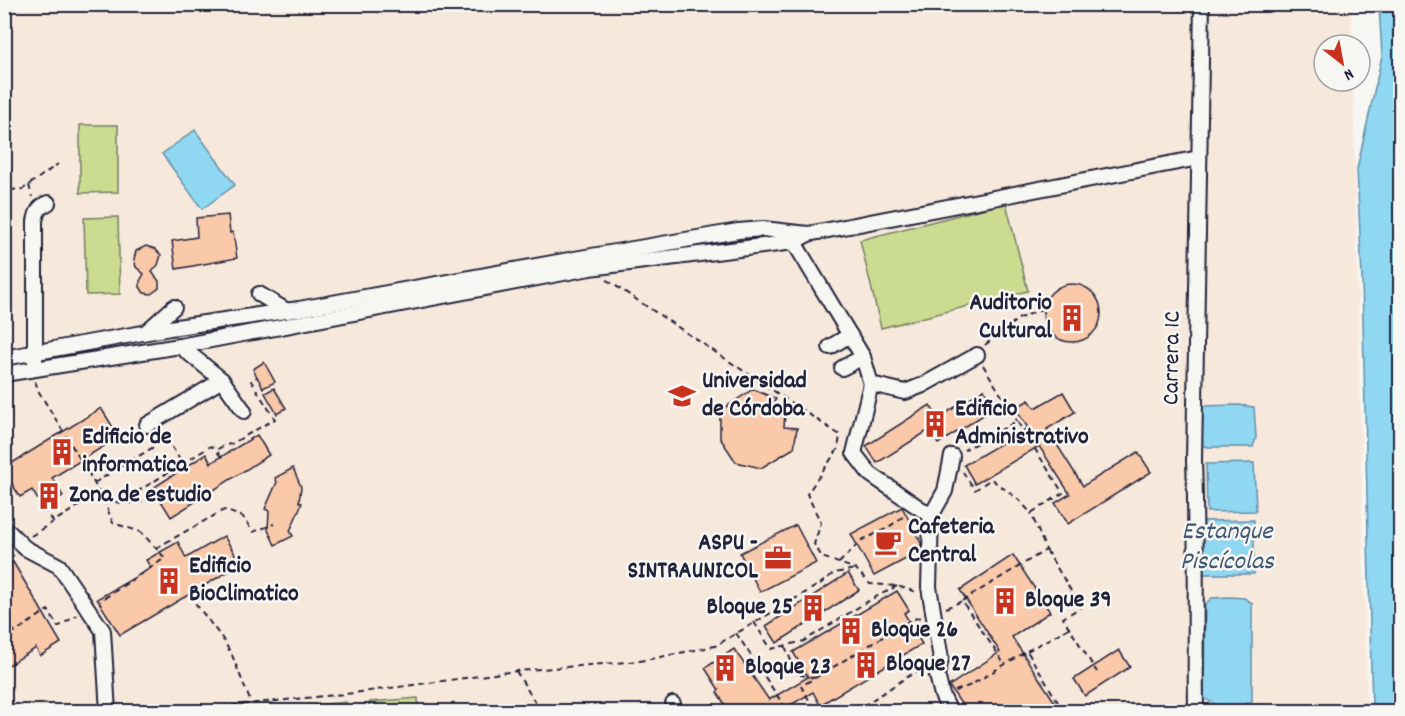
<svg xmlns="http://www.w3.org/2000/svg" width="1405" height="716" viewBox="0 0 1405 716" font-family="Dekko,sans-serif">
  <rect width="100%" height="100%" fill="#f6f6f2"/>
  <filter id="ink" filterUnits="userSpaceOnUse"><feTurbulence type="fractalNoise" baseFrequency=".0167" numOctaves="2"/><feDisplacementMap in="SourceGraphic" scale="12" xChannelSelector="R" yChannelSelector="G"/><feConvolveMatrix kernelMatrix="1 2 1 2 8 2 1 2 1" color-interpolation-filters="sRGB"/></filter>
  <g filter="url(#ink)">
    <path fill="#f7e8dc" d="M4,5H1351L1352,45H1324V81H1353L1367,711H5Z"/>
    <g fill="#cbdb8f" stroke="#767e65" stroke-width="1.5">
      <path d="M80,125H118V192L80,193Z"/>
      <path d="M1006,203L1028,291L881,328L860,240Z"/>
      <path d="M118,217L120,294L86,295L84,218Z"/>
      <path d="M418,698L419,711H370V702Z"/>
      <path d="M346,702V711H244Z"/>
    </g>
    <g fill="#90d7f2" stroke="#648fa9" stroke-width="1.5">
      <path d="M1379,5H1400V712L1372,711L1362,279L1357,169L1382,56Z"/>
      <path d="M195,130L235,185L202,209L162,154Z"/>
      <path d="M1238,405L1254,407L1256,438L1253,447H1208L1200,445V406Z"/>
      <path d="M1254,463L1256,511L1207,512L1206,464Z"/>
      <path d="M1254,520V574H1199V521Z"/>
      <path d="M1230,597L1244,598L1252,603V701C1236,709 1219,709 1204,698L1205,604L1212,598Z"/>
    </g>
    <g fill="#fac9aa" stroke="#22223b" stroke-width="1.5">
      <path d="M228,215L230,233L233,232L237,258L176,269L172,241L197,237L196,218Z"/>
      <path d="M146,246L155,249L161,255L158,265L152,272L159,281V288L151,294L144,293L140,287V281L144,274L136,267L134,259L136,251Z"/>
      <circle cx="1072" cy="313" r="29"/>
      <path d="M264,362L275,382L263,388L253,369Z"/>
      <path d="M274,388L286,408L277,414L265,393Z"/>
      <path d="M753,389L776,399L771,406L785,412L784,427L797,428L794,448L761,468L736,462L720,438V411Z"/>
      <path d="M984,389L996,407L938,444L929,430L877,463L866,446L930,405L938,418Z"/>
      <path d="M1063,392L1075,412L1047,429L1083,486L1138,452L1151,472L1068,524L1055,503L1070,494L1039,446L975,484L964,465L1028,428L1015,408L1029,400L1035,408Z"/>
      <path d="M101,408L119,437L52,478L63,496L43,508L32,490L20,497L4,471V468Z"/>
      <path d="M257,435L269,455L171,517L153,488L206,454L211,463Z"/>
      <path d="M293,468L301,487L299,502L302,503L290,531L293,536L275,545L268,530L269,511L265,509L277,482L275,478Z"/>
      <path d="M902,507L921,543V551L874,576L851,534Z"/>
      <path d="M796,525L816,563L760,592L740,553Z"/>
      <path d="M224,536L241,564L120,635L97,599L151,568L146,560L178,542L186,558Z"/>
      <path d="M1013,555L1050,612L1012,637L1056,704L1044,711H966L949,686L1000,652L960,590Z"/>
      <path d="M13,562L61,643L40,656L36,648L4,668V567Z"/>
      <path d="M848,573L859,590L777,643L766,626Z"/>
      <path d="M897,591L909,610L904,613L922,644L820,705L813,692L780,711H729L717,692L719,690L705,668L734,649L769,700L808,677L793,652Z"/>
      <path d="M1119,650L1130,667L1085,696L1074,679Z"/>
    </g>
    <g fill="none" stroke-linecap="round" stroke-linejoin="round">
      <defs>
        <g id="minor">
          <path d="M788,237L794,242L863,357L871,384L854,453L870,474L931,516L929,587L941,659L937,675L942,695L950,712"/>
          <path d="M259,294L287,311"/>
          <path d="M146,332L174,307"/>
          <path d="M180,346L222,380L244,411"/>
          <path d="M830,347L850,335"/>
          <path d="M4,358L170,328L299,309L580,258L738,231L763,229L808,234L1199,158"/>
          <path d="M35,362V221C37,211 39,207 48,203"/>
          <path d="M842,368L863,357"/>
          <path d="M4,374L180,346L590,268L794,242L808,234"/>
          <path d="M871,384L905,392L923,385L977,355"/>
          <path d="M147,425L222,380"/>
          <path d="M931,516L945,491L952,456"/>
          <path d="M4,530L9,532L25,548L59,566L103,631L108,712"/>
          <path d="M673,704L674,712"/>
          <path d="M1196,712C1195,628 1197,544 1194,460L1202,4"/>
        </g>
      </defs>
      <use href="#minor" stroke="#22223b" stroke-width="18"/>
      <g stroke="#22223b" stroke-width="2" stroke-dasharray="6 4.5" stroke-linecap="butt">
        <path d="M29,185L32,197"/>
        <path d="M10,190L23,189L58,164"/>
        <path d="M607,280L840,435L838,449L807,494L821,523L814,544L822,557L856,569L870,584L897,586L917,592"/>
        <path d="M985,345L1018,319L1044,308"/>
        <path d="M983,365L1017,421"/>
        <path d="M35,381L39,392L88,472L105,503L113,523L141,532L165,558L100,601"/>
        <path d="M221,457L216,450L225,445L231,444L275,419L251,381L257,377"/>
        <path d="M963,472L975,490L991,479L1018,499L1031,513L1063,493L1017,421L964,450"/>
        <path d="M94,483L167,439L183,465"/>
        <path d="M105,503C114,500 124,504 134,503C149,502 162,491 174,484"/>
        <path d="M119,503L211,446L216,450"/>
        <path d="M43,508L53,521"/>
        <path d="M31,536L99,493"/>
        <path d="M156,548L224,510L243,517L253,532L274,524"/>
        <path d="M1046,550L1081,607L1063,618L1097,672"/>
        <path d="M4,562L14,555"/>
        <path d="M839,563L862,540L886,529L907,514"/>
        <path d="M189,595L222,638L232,655L251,703"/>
        <path d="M962,601L1046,550L1031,513"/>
        <path d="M946,608L962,601L1005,665"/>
        <path d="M754,622L771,649L804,641L870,600L897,586"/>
        <path d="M4,627L9,624L15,632L48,610L58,627L77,615"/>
        <path d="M736,633L788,712"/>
        <path d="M785,646L792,663L801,675L815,678L801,686L813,707L819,712"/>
        <path d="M1027,651L1069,628"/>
        <path d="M516,671L541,712"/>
        <path d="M764,675L792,663"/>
        <path d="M815,678L911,620L921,617"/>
        <path d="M955,691L971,685L1027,651L1064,712"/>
        <path d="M169,712L354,693L516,671L640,661L715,646L820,584L834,573L856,569"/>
        <path d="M854,712L904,679L925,667"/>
      </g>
      <use href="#minor" stroke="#f6f6f2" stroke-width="14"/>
    </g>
  </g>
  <defs>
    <symbol id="building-bare" viewBox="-9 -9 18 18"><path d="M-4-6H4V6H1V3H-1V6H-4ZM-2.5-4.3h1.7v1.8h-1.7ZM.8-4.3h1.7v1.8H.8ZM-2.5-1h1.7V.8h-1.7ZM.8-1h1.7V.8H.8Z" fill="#c8321e" stroke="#f6f6f2" stroke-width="2.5" paint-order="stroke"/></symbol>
    <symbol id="university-bare" viewBox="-9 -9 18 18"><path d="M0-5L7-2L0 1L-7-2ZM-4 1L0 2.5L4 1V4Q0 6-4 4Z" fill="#c8321e" stroke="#f6f6f2" stroke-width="2.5" paint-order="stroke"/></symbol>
    <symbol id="cafe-bare" viewBox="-9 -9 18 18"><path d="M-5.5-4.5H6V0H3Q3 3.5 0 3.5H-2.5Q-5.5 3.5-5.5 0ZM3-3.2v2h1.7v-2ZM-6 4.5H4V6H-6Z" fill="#c8321e" stroke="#f6f6f2" stroke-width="2.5" paint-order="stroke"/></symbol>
    <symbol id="office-bare" viewBox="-9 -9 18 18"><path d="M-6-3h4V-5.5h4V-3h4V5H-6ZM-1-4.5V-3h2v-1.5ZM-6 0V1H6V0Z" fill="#c8321e" stroke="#f6f6f2" stroke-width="2.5" paint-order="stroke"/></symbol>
  </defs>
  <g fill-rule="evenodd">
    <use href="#building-bare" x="1053" y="299" width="38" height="38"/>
    <use href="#university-bare" x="663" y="377" width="38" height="38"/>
    <use href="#building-bare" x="916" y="405" width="38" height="38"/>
    <use href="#building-bare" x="43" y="433" width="38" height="38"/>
    <use href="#building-bare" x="30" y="477" width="38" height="38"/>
    <use href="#cafe-bare" x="869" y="523" width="38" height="38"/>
    <use href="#office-bare" x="759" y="539" width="38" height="38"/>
    <use href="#building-bare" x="150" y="562" width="38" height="38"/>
    <use href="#building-bare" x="986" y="582" width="38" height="38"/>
    <use href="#building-bare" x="794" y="589" width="38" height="38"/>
    <use href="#building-bare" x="832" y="612" width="38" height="38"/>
    <use href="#building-bare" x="847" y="646" width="38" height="38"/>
    <use href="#building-bare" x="706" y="649" width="38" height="38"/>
  </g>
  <g text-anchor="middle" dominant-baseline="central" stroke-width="5" stroke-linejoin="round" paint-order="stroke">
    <g font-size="24" font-weight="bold" fill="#22223b" stroke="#f6f6f2" text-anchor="start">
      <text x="1052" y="304" text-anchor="end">Auditorio<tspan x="1052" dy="28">Cultural</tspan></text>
      <text x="702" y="382">Universidad<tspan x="702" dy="28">de Córdoba</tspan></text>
      <text x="955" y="410">Edificio<tspan x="955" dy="28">Administrativo</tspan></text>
      <text x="82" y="438">Edificio de<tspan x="82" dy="28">informatica</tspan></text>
      <text x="69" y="496">Zona de estudio</text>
      <text x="908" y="528">Cafeteria<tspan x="908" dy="28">Central</tspan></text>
      <text x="758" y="544" text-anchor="end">ASPU -<tspan x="758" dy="28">SINTRAUNICOL</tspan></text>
      <text x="189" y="567">Edificio<tspan x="189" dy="28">BioClimatico</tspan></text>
      <text x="1025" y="601">Bloque 39</text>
      <text x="793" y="608" text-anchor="end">Bloque 25</text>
      <text x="871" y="631">Bloque 26</text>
      <text x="886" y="665">Bloque 27</text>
      <text x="745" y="668">Bloque 23</text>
    </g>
    <g font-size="24" fill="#22223b" stroke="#f6f6f2">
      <text transform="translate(1173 358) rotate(-89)">Carrera 1C</text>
    </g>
    <g font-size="26" font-style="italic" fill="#435872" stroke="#f6f6f2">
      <text x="1227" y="532">Estanque<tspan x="1227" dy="30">Piscícolas</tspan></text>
    </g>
  </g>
  <rect width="1405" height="716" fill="none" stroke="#f6f6f2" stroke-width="24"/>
  <rect x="12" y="12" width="1381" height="692" fill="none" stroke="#22223b" stroke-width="2" filter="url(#ink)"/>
  <g transform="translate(1342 63) rotate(149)"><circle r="28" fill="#f6f6f2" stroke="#a1a1a9" stroke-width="1.5"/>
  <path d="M0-4.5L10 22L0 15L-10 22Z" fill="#c8321e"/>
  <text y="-9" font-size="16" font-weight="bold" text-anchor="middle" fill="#22223b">N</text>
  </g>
</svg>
